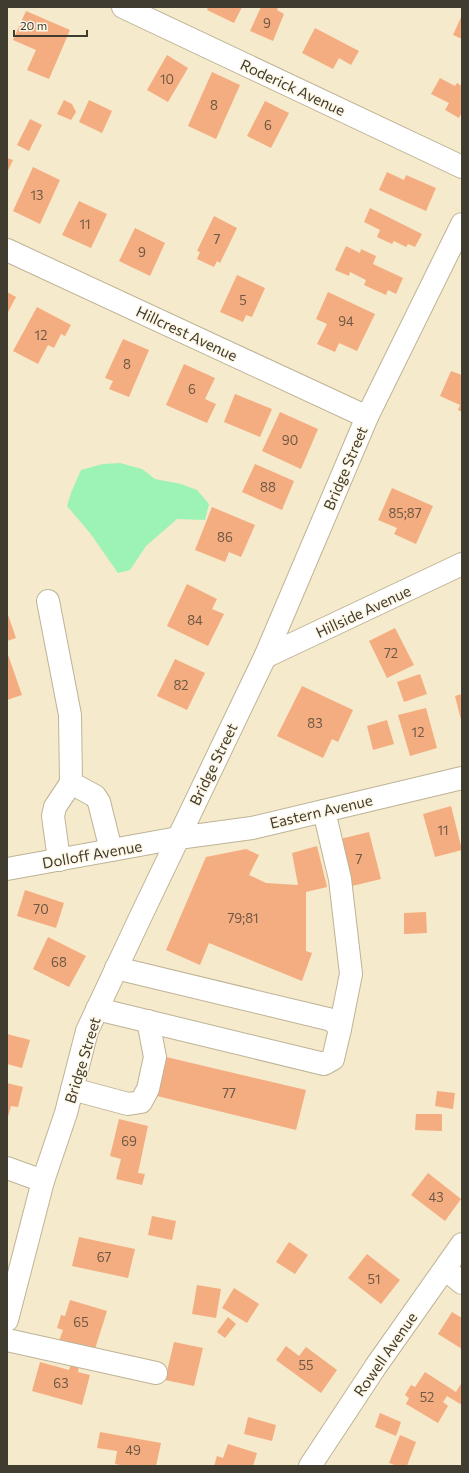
<svg xmlns="http://www.w3.org/2000/svg" width="469" height="1473" viewBox="0 0 469 1473" font-family="Commissioner,sans-serif">
  <rect width="100%" height="100%" fill="#f5eacb"/>
  <path fill="#9df2b5" d="M120,463L142,469L155,479L181,484L197,490L209,504L205,520L177,519L146,546L130,570L118,573L90,533L67,506L71,493L81,470L103,464Z"/>
  <g fill="#f4ad81">
    <path d="M208,7H242L234,23L207,10Z"/>
    <path d="M261,7H278L277,10L284,14L273,41L250,31Z"/>
    <path d="M26,11L70,30L49,79L27,70L36,50L13,40Z"/>
    <path d="M462,15V39L453,35Z"/>
    <path d="M315,28L359,51L351,65L339,58L333,69L302,53Z"/>
    <path d="M167,55L188,68L168,102L147,90Z"/>
    <path d="M212,72L240,85L216,139L188,126Z"/>
    <path d="M440,78L455,86L457,83L462,86V112L459,118L445,110L449,103L431,94Z"/>
    <path d="M64,100L72,104L76,112L71,120L57,114Z"/>
    <path d="M89,100L112,111L102,133L79,122Z"/>
    <path d="M265,101L289,113L271,148L247,136Z"/>
    <path d="M30,119L42,125L29,151L17,145Z"/>
    <path d="M7,158L13,160L7,173Z"/>
    <path d="M33,167L60,180L40,224L13,211Z"/>
    <path d="M387,172L404,180L406,175L436,188L426,211L379,190Z"/>
    <path d="M79,201L107,214L91,248L62,235Z"/>
    <path d="M370,208L422,234L415,247L408,244L406,247L394,241L392,244L377,237L380,230L364,222Z"/>
    <path d="M214,216L237,228L220,263L217,261L214,267L197,259L200,252L197,251Z"/>
    <path d="M135,228L165,243L150,276L119,261Z"/>
    <path d="M346,246L360,253L361,249L376,256L373,264L403,278L396,294L388,290L386,295L364,285L366,280L350,272L349,276L335,270Z"/>
    <path d="M237,275L265,288L252,317L246,315L243,322L220,312Z"/>
    <path d="M7,292L16,297L7,314Z"/>
    <path d="M328,292L375,314L357,351L339,343L335,352L317,344L327,324L316,319Z"/>
    <path d="M37,307L71,325L65,336L61,334L54,348L48,345L38,364L13,351Z"/>
    <path d="M123,339L149,350L129,397L109,389L113,381L105,378Z"/>
    <path d="M184,364L215,378L205,399L216,404L207,423L166,405Z"/>
    <path d="M451,371L462,375V412L458,410L460,405L440,396Z"/>
    <path d="M235,394L272,409L260,437L224,422Z"/>
    <path d="M280,412L318,429L301,469L262,451Z"/>
    <path d="M255,464L294,481L282,510L242,492Z"/>
    <path d="M392,488L433,506L416,544L394,534L397,528L378,520Z"/>
    <path d="M212,507L255,525L241,557L229,552L225,562L195,550Z"/>
    <path d="M187,584L217,599L212,609L224,614L208,646L167,626Z"/>
    <path d="M7,612L16,638L7,641Z"/>
    <path d="M395,628L414,665L387,678L369,641Z"/>
    <path d="M7,652L22,695L7,700Z"/>
    <path d="M175,659L205,673L187,710L157,696Z"/>
    <path d="M420,674L427,694L404,702L397,682Z"/>
    <path d="M302,686L353,710L338,742L332,739L323,758L277,736Z"/>
    <path d="M462,694V720H461L455,696Z"/>
    <path d="M426,708L437,748L410,756L398,715Z"/>
    <path d="M387,720L394,744L373,750L367,726Z"/>
    <path d="M451,806L462,850L435,857L423,814Z"/>
    <path d="M369,832L381,879L348,887L336,840Z"/>
    <path d="M317,846L327,887L306,892V951L312,953L302,981L209,943L200,965L166,950L206,857L246,849L259,855L249,875L266,883L298,885L292,853Z"/>
    <path d="M25,890L64,903L56,928L17,916Z"/>
    <path d="M426,912L427,933L404,934V913Z"/>
    <path d="M48,937L86,956L69,987L33,969Z"/>
    <path d="M7,1034L30,1040L22,1068L7,1064Z"/>
    <path d="M162,1056L306,1090L296,1130L153,1095Z"/>
    <path d="M7,1083L23,1087L18,1107L11,1106L7,1120Z"/>
    <path d="M437,1091L455,1093L453,1109L435,1106Z"/>
    <path d="M416,1114H442V1131L415,1130Z"/>
    <path d="M119,1119L148,1126L138,1173L145,1174L142,1185L116,1179L121,1159L110,1156Z"/>
    <path d="M428,1173L461,1199L445,1221L411,1195Z"/>
    <path d="M152,1216L176,1221L172,1240L148,1235Z"/>
    <path d="M79,1237L135,1249L128,1278L72,1266Z"/>
    <path d="M289,1242L308,1255L295,1274L276,1262Z"/>
    <path d="M367,1254L400,1280L381,1304L348,1278Z"/>
    <path d="M197,1285L221,1289L216,1318L192,1314Z"/>
    <path d="M234,1288L259,1304L247,1323L222,1308Z"/>
    <path d="M70,1300L107,1311L94,1352L59,1341L63,1330L57,1328L61,1315L65,1316Z"/>
    <path d="M452,1312L462,1318V1349L438,1334Z"/>
    <path d="M228,1317L236,1324L225,1338L217,1332Z"/>
    <path d="M174,1342L203,1348L194,1386L165,1380Z"/>
    <path d="M286,1346L299,1356L306,1347L337,1370L321,1393L276,1360Z"/>
    <path d="M40,1362L69,1370L71,1364L79,1366L78,1372L90,1375L82,1405L32,1391Z"/>
    <path d="M425,1372L456,1392L462,1382V1405L447,1396L443,1402L448,1406L438,1423L406,1404L409,1398L405,1395L411,1385L415,1387Z"/>
    <path d="M380,1413L401,1422L396,1436L375,1427Z"/>
    <path d="M248,1417L276,1425L272,1441L244,1434Z"/>
    <path d="M100,1432L161,1443L156,1466H125L115,1464L117,1451L97,1448Z"/>
    <path d="M400,1435L416,1442L407,1466H397L389,1463Z"/>
    <path d="M228,1444L257,1453L253,1466H214L217,1456L223,1458Z"/>
  </g>
  <g fill="none" stroke-linecap="round" stroke-linejoin="round">
    <defs>
      <g id="minor">
        <path d="M123,7L462,167"/>
        <path d="M7,250L367,417"/>
        <path d="M48,601L70,715L71,783"/>
        <path d="M265,657L462,564"/>
        <path d="M324,811L340,879L351,974L340,1029"/>
        <path d="M59,860L53,816L55,807L71,783L95,796L99,802L111,850"/>
        <path d="M7,869L178,838L252,828L462,778"/>
        <path d="M97,1009L324,1064L333,1059L340,1029L332,1020L116,968"/>
        <path d="M72,1089L128,1104L141,1102L148,1089L155,1057L148,1021"/>
        <path d="M7,1168L43,1181"/>
        <path d="M445,1269L462,1283"/>
        <path d="M7,1340L156,1373"/>
        <path d="M310,1466L376,1366L462,1244"/>
      </g>
      <path id="major" d="M7,1320L43,1181L66,1113L87,1031L139,920L265,657L367,417L462,224"/>
    </defs>
    <use href="#minor" stroke="#beb396" stroke-width="24"/>
    <use href="#major" stroke="#beb396" stroke-width="24"/>
    <use href="#minor" stroke="#fff" stroke-width="22"/>
    <use href="#major" stroke="#fff" stroke-width="22"/>
  </g>
  <g text-anchor="middle" dominant-baseline="central" stroke-width="3" stroke-linejoin="round" paint-order="stroke">
    <g font-size="13" fill="#6d5844">
      <text x="267" y="23">9</text>
      <text x="167" y="79">10</text>
      <text x="214" y="105">8</text>
      <text x="268" y="125">6</text>
      <text x="37" y="195">13</text>
      <text x="85" y="224">11</text>
      <text x="217" y="239">7</text>
      <text x="142" y="252">9</text>
      <text x="243" y="300">5</text>
      <text x="346" y="321">94</text>
      <text x="41" y="335">12</text>
      <text x="127" y="364">8</text>
      <text x="192" y="389">6</text>
      <text x="290" y="440">90</text>
      <text x="268" y="487">88</text>
      <text x="405" y="513">85;87</text>
      <text x="225" y="537">86</text>
      <text x="195" y="620">84</text>
      <text x="391" y="653">72</text>
      <text x="181" y="685">82</text>
      <text x="315" y="723">83</text>
      <text x="418" y="732">12</text>
      <text x="443" y="830">11</text>
      <text x="359" y="859">7</text>
      <text x="41" y="909">70</text>
      <text x="243" y="918">79;81</text>
      <text x="59" y="962">68</text>
      <text x="229" y="1093">77</text>
      <text x="129" y="1141">69</text>
      <text x="436" y="1197">43</text>
      <text x="104" y="1257">67</text>
      <text x="374" y="1279">51</text>
      <text x="81" y="1322">65</text>
      <text x="306" y="1365">55</text>
      <text x="61" y="1383">63</text>
      <text x="427" y="1397">52</text>
      <text x="133" y="1450">49</text>
    </g>
    <g font-size="15" fill="#403c30" stroke="#fef7e5">
      <text transform="translate(293 87) rotate(25)">Roderick Avenue</text>
      <text transform="translate(187 333) rotate(25)">Hillcrest Avenue</text>
      <text transform="translate(345 468) rotate(-67)">Bridge Street</text>
      <text transform="translate(363 611) rotate(-25)">Hillside Avenue</text>
      <text transform="translate(213 764) rotate(-64)">Bridge Street</text>
      <text transform="translate(321 811) rotate(-13)">Eastern Avenue</text>
      <text transform="translate(92 854) rotate(-10)">Dolloff Avenue</text>
      <text transform="translate(82 1060) rotate(-73)">Bridge Street</text>
      <text transform="translate(385 1354) rotate(-55)">Rowell Avenue</text>
    </g>
  </g>
  <rect width="469" height="1473" fill="none" stroke="#403c30" stroke-width="16"/>
  <path d="M14 30v6h73v-6" fill="none" stroke="#403c30" stroke-width="2"/>
  <text x="20" y="30" font-size="12" fill="#403c30" stroke="#fef7e5" stroke-width="3" paint-order="stroke">20 m</text>
</svg>
